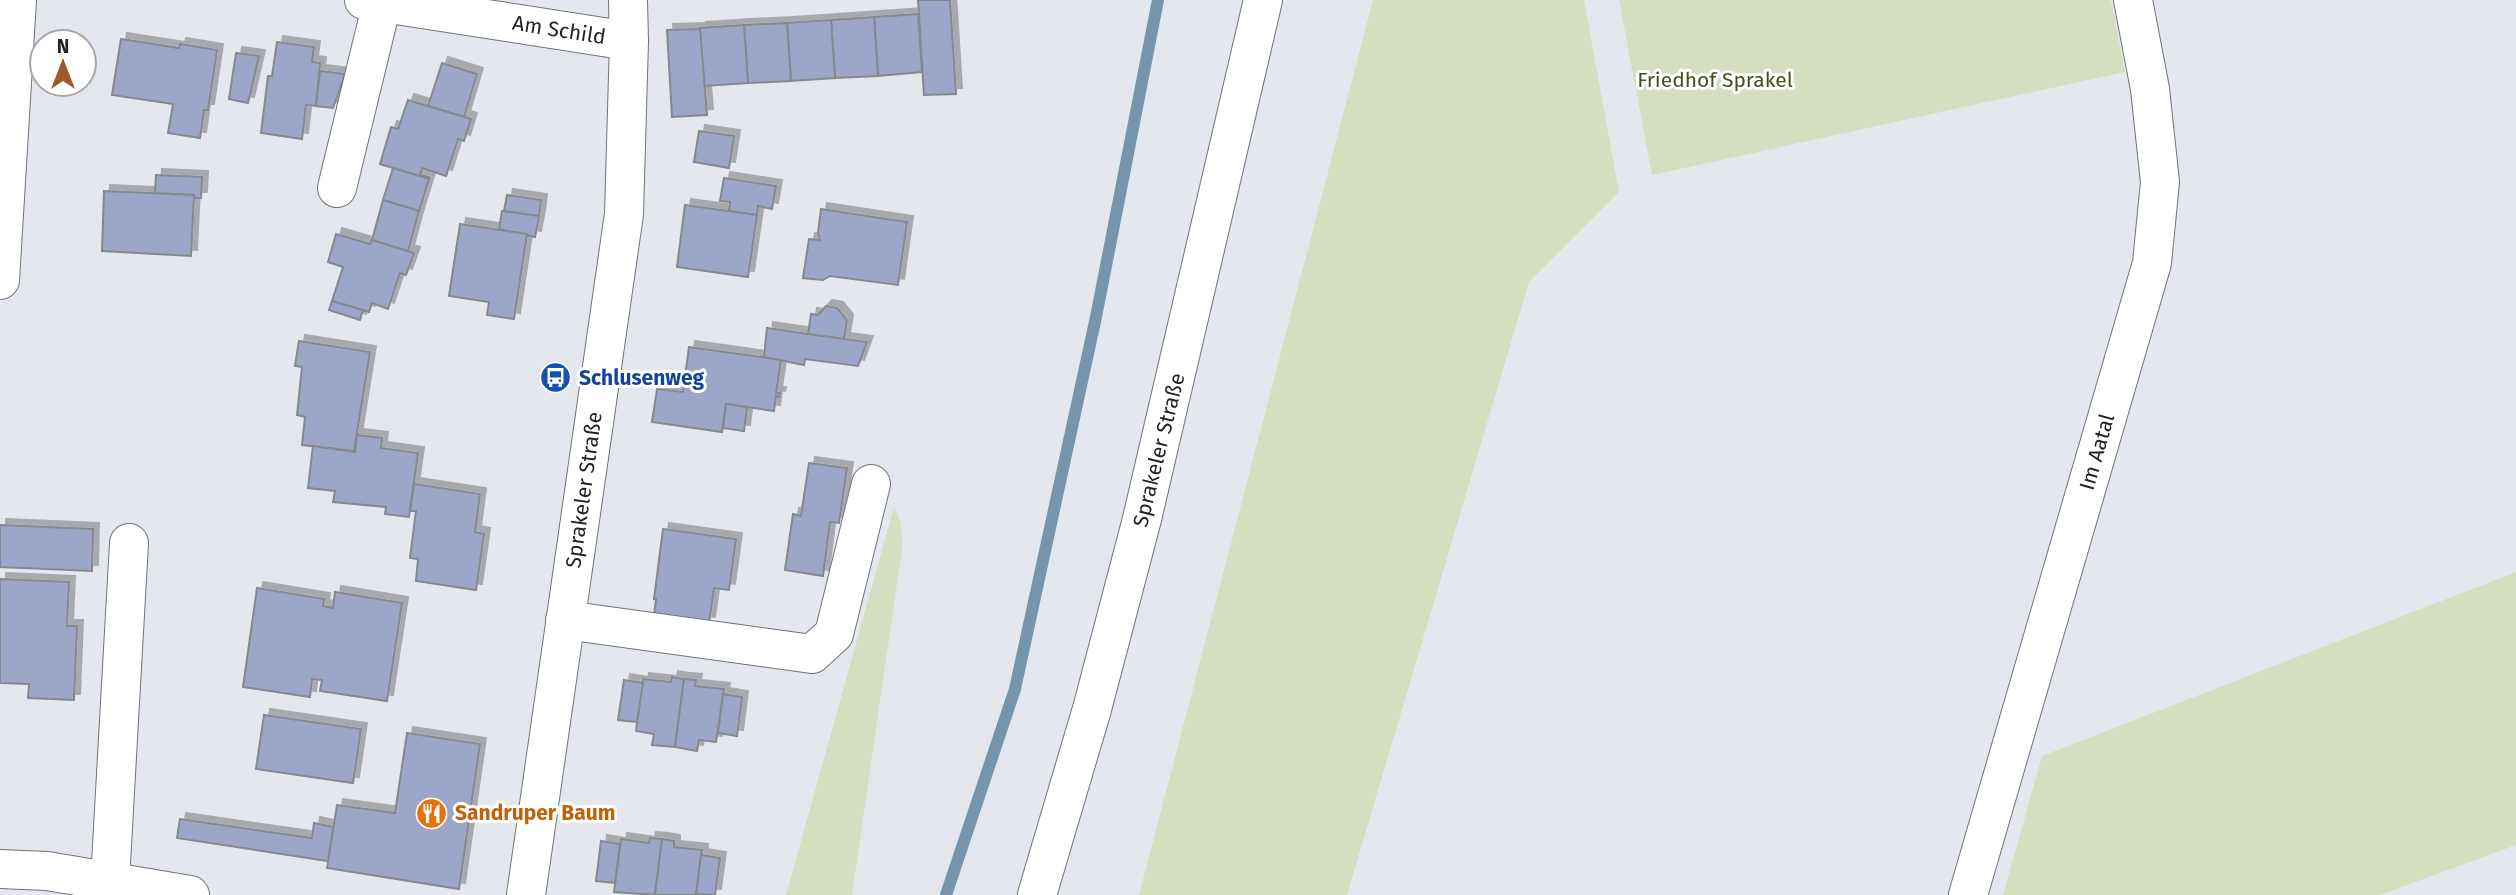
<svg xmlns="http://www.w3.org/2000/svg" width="2516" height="895" viewBox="0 0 2516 895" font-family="'Fira Sans',sans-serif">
  <defs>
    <filter id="shadow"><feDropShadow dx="6" dy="-6" stdDeviation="0" flood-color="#0004"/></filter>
  </defs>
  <rect width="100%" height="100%" fill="#e5e7ee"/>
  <g fill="#d6dec0">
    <path d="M1373,0H1584L1619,192L1529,282L1347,895H1139Z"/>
    <path d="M1619,0H2111L2125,72L1652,175Z"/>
    <path d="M894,507L900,521L903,542L852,895H786Z"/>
    <path d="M2516,572V845L2380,895H2003L2042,756Z"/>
  </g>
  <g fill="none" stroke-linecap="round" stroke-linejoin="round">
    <path stroke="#7595ad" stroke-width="12" d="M946,895L1015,689L1096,317L1158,0"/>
  </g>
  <g fill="#9da6c8" stroke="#86888e" stroke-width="2" filter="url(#shadow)">
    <path d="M918,0H950L956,94L924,95Z"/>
    <path d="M918,14L922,72L878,76L874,17Z"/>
    <path d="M874,17L878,76L835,78L831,20Z"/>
    <path d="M831,20L835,78L791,81L787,23Z"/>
    <path d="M787,23L791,81L748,83L744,25Z"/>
    <path d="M744,25L748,83L704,86L700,28Z"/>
    <path d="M700,29L707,115L672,117L667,30Z"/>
    <path d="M121,39L179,48L180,44L217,50L208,110H204L200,138L168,133L173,104L112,95Z"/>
    <path d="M277,42L314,47L312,62L320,63L316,106L306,105L302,139L261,133L268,76H272Z"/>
    <path d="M236,53L259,56L248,103L229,99Z"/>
    <path d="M442,63L477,74L464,117L428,106Z"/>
    <path d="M320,71L345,74L333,108L316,106Z"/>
    <path d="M408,100L471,119L464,141L458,139L446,176L422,168L420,175L429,177V179L380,164L391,127L398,129Z"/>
    <path d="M699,131L734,136L729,168L694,162Z"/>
    <path d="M393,168L429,179L419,211L383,200Z"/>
    <path d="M156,175L202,177L201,198H194V195L155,193Z"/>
    <path d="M724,178L776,186L772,209L758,206L757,215L729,211L730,202L720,201Z"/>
    <path d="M104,191L194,195L191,256L102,251Z"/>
    <path d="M507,195L541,200L539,216L504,211Z"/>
    <path d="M383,200L419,211L408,251L372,240Z"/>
    <path d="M685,205L757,215L748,277L677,267Z"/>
    <path d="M821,209L907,222L898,285L830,276L823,280L803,278L809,239L820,240L818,233Z"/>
    <path d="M502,211L539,216L535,237L499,229Z"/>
    <path d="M460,224L527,234L514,319L487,315L489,302L449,296Z"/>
    <path d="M336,234L370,244L372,240L414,253L406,275L400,273L388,309L372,303L369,312L332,301L343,267L328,262Z"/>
    <path d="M332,301L363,310L360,320L329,310Z"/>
    <path d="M826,306L837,308L847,320L844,339L808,334L811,314L818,315Z"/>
    <path d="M767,328L808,334L867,342L858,366L805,359L804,365L764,357Z"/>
    <path d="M299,341L370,352L354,451L302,445L305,417L297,415L302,367L295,366Z"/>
    <path d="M689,347L781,360L776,393H780L779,397L776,396L774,411L726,404L722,432L652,422L657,389L683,392Z"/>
    <path d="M726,404L747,407L744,431L723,428Z"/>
    <path d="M357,435L382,438L381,448L418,453L409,517L385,514L386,507L333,502L335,491L308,488L313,446L355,452Z"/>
    <path d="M809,463L847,468L839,523L830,522L823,576L785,570L793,514L801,516Z"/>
    <path d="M414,484L480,494L475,532L484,534L476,590L416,581L418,559L410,558L416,511H410Z"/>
    <path d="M0,525L93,529L92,571L0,567Z"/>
    <path d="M663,529L736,539L729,590L714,588L709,623L654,616L656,599H654Z"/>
    <path d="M0,579L69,582L67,626H77L74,700L28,698L29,684L0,683Z"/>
    <path d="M257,588L324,599L323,606L333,608L335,592L402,603L387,701L320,691L322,680L312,679L310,697L243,687Z"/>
    <path d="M672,677L684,679L675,747L652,745L654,734L636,731L643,679L671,682Z"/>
    <path d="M684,679L696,680L695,686L724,689L716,742L699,740L697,751L675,747Z"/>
    <path d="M624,680L643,683L637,722L618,720Z"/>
    <path d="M723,694L742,697L737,736L718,733Z"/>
    <path d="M264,715L361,729L353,783L256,769Z"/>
    <path d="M407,733L480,744L459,889L327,868L337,805L395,813Z"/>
    <path d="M180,819L312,838L314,823L333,827L328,861L177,838Z"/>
    <path d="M650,838L662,839L655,895L614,892L621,839L649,843Z"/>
    <path d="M662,839L674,841V847L702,850L696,895H655Z"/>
    <path d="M601,841L620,844L615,883L596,881Z"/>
    <path d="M701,855L720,858L715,895L696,894Z"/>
  </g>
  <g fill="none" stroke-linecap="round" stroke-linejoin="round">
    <defs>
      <g id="minor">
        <path d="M364,0L629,41"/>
        <path d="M337,188L382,3"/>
        <path d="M0,280L17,0"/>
        <path d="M565,620L812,654L834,634L871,484"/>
        <path d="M0,869L47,871L190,895"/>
        <path d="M110,881L129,543"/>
        <path d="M526,895L624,214L629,41L628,0"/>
        <path d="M1968,895L2152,263L2160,182L2150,89L2133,0"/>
      </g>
      <path id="major" d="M1037,895L1092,709L1142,519L1263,0"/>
    </defs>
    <use href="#minor" stroke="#717379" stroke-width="40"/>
    <use href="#major" stroke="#717379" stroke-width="40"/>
    <use href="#minor" stroke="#fff" stroke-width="38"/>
    <use href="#major" stroke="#fff" stroke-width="38"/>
  </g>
  <defs>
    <symbol id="bus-disc" viewBox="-11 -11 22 22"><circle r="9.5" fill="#1a4fb4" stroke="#fff"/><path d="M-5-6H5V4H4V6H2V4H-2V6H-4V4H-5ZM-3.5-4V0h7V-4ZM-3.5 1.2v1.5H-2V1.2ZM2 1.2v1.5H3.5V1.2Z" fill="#fff"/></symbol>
    <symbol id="restaurant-disc" viewBox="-11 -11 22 22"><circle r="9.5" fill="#e8710a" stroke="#fff"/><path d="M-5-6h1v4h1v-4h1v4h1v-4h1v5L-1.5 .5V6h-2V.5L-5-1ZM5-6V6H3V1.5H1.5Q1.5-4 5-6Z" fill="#fff"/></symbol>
  </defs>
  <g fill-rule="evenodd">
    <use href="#bus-disc" x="538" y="360" width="35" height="35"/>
    <use href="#restaurant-disc" x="414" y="796" width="35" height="35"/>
  </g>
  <g text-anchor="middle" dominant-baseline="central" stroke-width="6" stroke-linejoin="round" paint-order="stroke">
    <g font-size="21" fill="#222326" stroke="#fff">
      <text transform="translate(559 30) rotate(9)">Am Schild</text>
      <text transform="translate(1159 450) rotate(-76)">Sprakeler Straße</text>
      <text transform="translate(2097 452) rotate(-74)">Im Aatal</text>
      <text transform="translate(584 490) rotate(-82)">Sprakeler Straße</text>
    </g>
    <g font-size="21" fill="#455016" stroke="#fff">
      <text x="1715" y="80">Friedhof Sprakel</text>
    </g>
    <g font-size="21" font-weight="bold" fill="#164399" stroke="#fff" text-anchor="start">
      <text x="579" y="378">Schlusenweg</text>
    </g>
    <g font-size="21" font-weight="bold" fill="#c56008" stroke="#fff" text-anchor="start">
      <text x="455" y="813">Sandruper Baum</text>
    </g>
  </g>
  <g transform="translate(63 63)"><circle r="33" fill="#ffffff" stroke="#a7a7a8" stroke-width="2"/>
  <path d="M0-5L12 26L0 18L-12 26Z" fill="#9e592d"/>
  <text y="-10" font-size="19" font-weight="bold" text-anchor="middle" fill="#222326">N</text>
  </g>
</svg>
